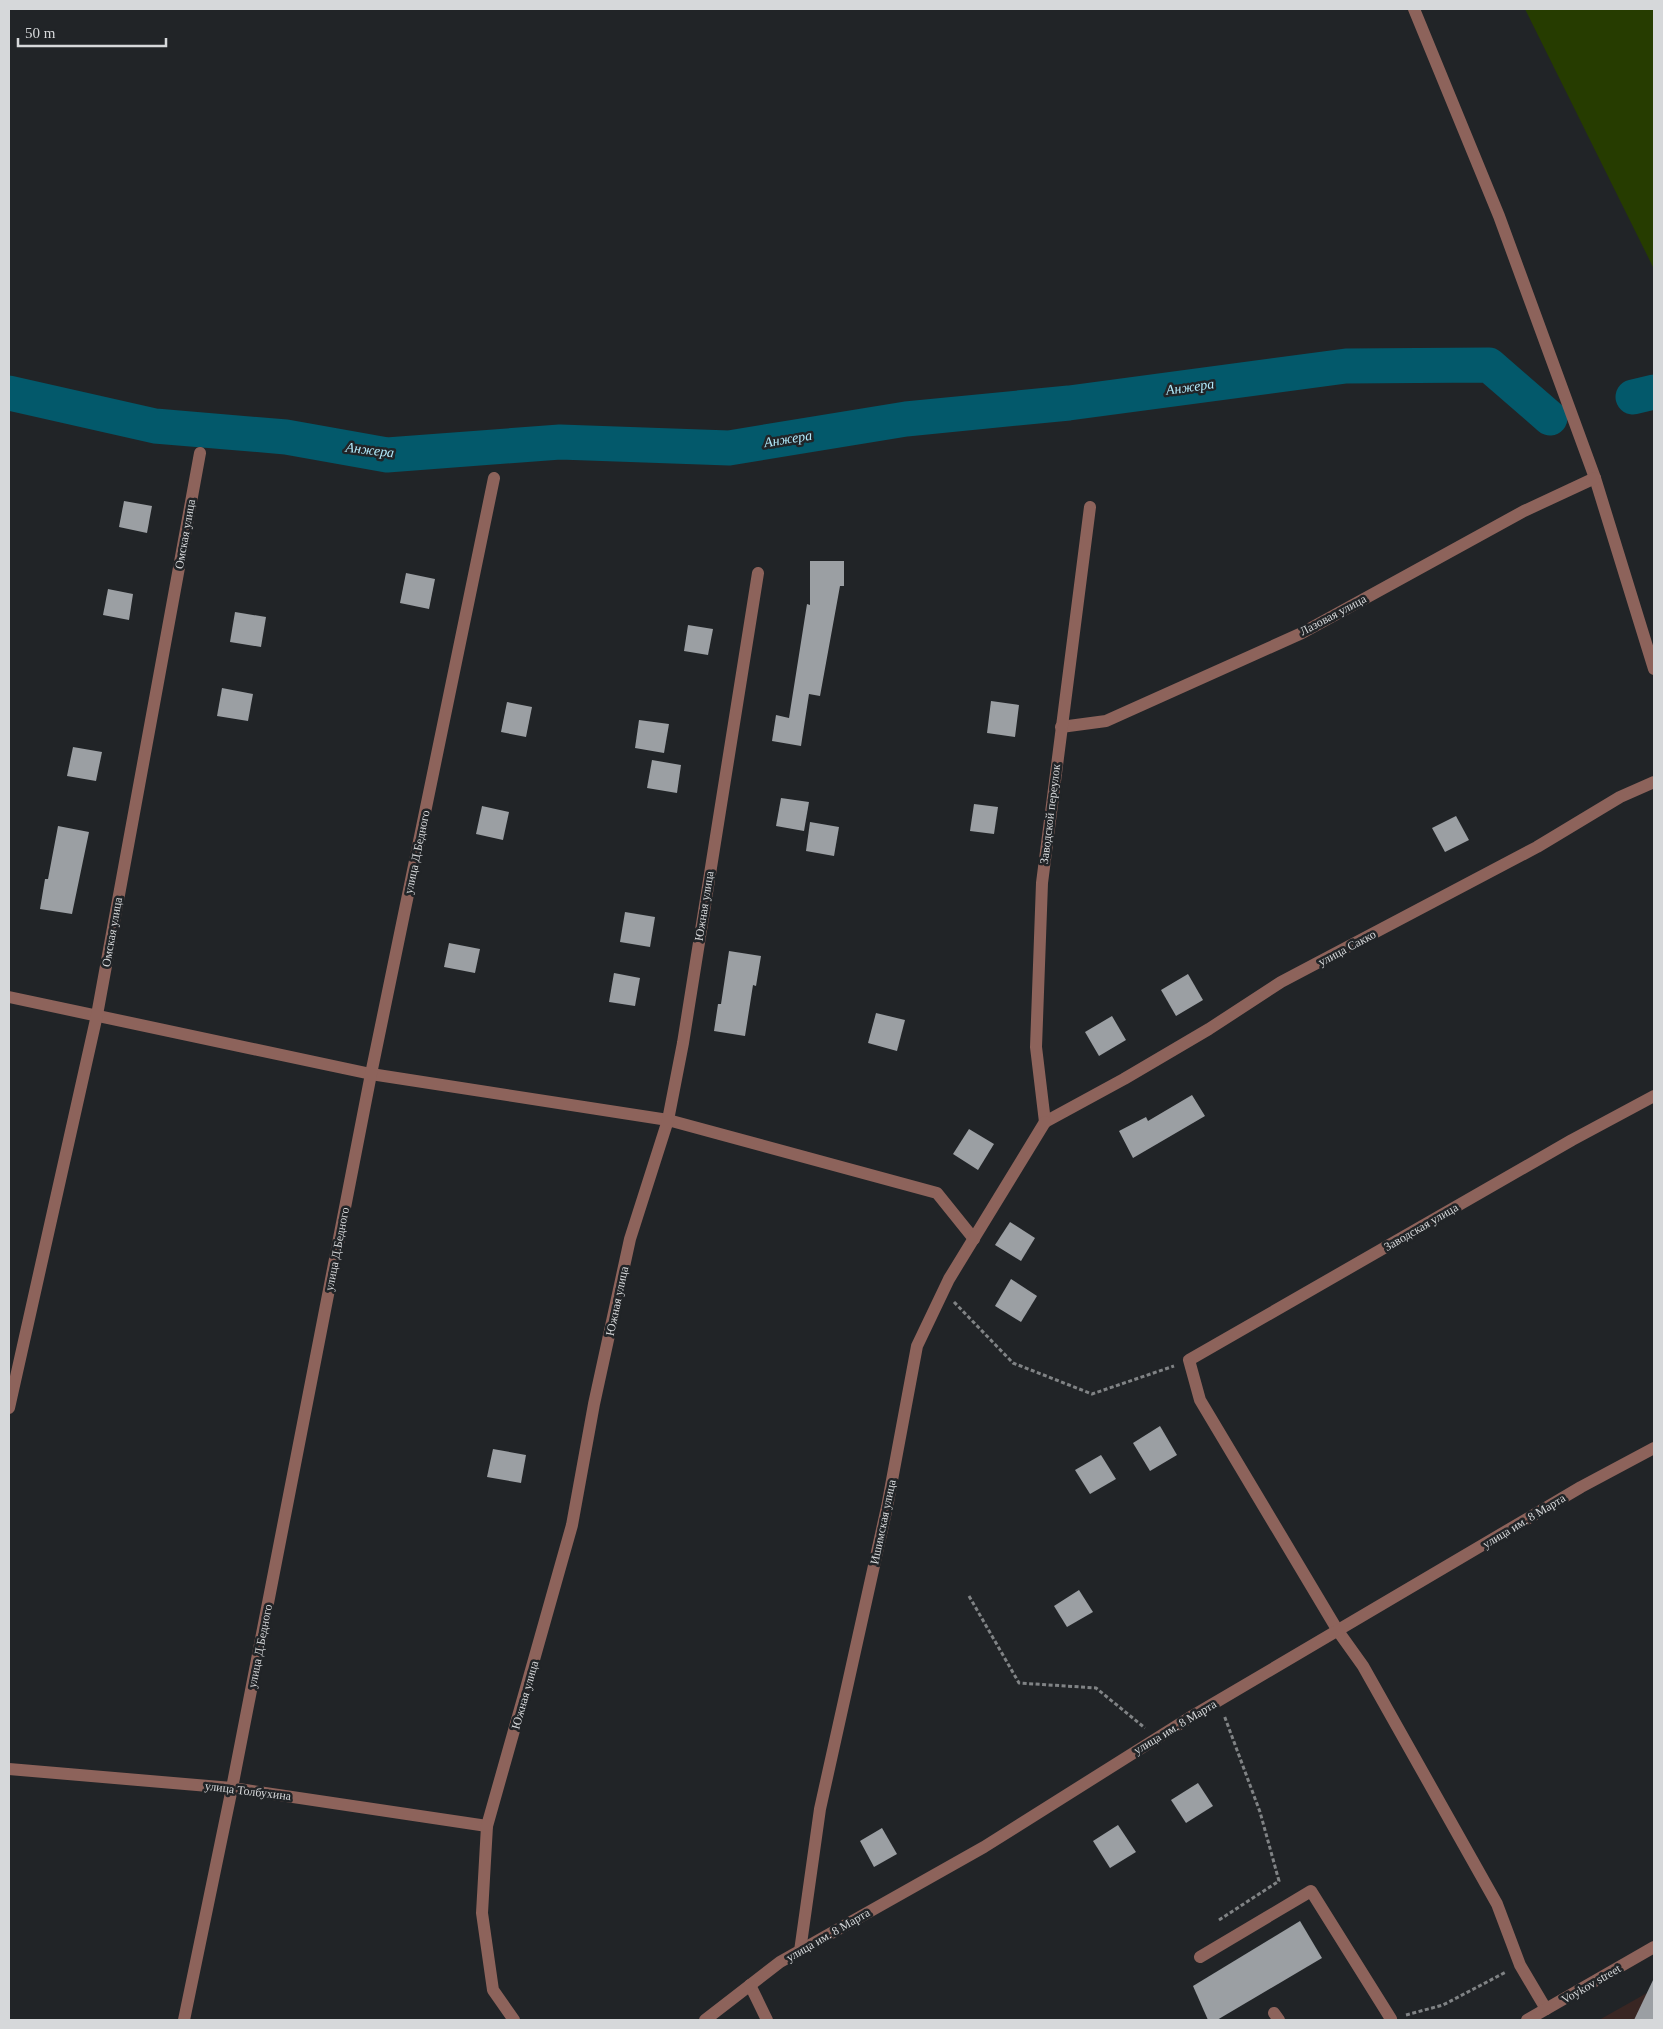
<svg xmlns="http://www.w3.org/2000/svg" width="1663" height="2029" viewBox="0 0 1663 2029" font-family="Georgia,serif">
  <rect width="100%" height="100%" fill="#212427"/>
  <path fill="#392623" d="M1654,1989V2020H1599Z"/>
  <path fill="#263c00" d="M1525,9H1654V269Z"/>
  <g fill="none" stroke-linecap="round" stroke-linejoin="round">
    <g stroke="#03596b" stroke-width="35">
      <path d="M9,393L155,426L286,437L387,455L560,442L729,448L906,419L1069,403L1346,366L1489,365L1550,418"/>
      <path d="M1633,397L1654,392"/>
    </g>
  </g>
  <g fill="#9b9fa3">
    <path d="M124,501L152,506L147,533L119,527Z"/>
    <path d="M810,561H844V586H840L820,696L809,694L801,746L772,741L776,715L789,718L807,604L810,605Z"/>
    <path d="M406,573L435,579L429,609L400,603Z"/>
    <path d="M108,589L133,594L129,620L103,615Z"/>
    <path d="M235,612L266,617L261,647L230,642Z"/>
    <path d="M688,625L713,629L708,655L684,651Z"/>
    <path d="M222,688L253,694L248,721L217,716Z"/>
    <path d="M991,701L1019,705L1015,737L987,733Z"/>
    <path d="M507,702L532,707L526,737L501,732Z"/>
    <path d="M639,720L669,724L664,753L635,748Z"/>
    <path d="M73,747L102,752L96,781L67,776Z"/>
    <path d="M652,760L681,765L677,793L647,788Z"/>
    <path d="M781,798L809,802L804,831L776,826Z"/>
    <path d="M974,804L998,807L994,834L970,831Z"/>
    <path d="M482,806L509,812L503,840L476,834Z"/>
    <path d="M1456,816L1469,840L1445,852L1432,828Z"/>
    <path d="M810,822L839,827L834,856L806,851Z"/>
    <path d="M58,826L89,832L72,914L40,909L45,879H48Z"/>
    <path d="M625,912L655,917L650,947L620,942Z"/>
    <path d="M449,943L480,949L475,973L444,967Z"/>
    <path d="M729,951L761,956L756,986L753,985L745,1036L714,1031L718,1004H721Z"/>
    <path d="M614,973L640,978L635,1006L609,1002Z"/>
    <path d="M1188,974L1203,1000L1176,1016L1161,990Z"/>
    <path d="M876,1013L905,1020L897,1051L868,1043Z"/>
    <path d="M1112,1016L1126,1040L1099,1056L1085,1032Z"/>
    <path d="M1192,1095L1205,1116L1133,1158L1119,1131L1146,1117L1148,1121Z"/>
    <path d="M969,1129L994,1144L978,1170L953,1154Z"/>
    <path d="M1010,1222L1035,1238L1021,1261L995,1245Z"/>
    <path d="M1011,1279L1037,1296L1021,1322L995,1306Z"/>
    <path d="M1160,1426L1177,1455L1150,1471L1133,1443Z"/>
    <path d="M493,1449L526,1455L521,1483L487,1477Z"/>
    <path d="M1101,1455L1116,1479L1090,1494L1075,1470Z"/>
    <path d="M1079,1590L1093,1612L1067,1627L1054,1606Z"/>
    <path d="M1198,1783L1213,1806L1186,1823L1171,1800Z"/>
    <path d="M1118,1825L1136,1852L1110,1868L1093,1841Z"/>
    <path d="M882,1828L897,1854L874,1867L860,1841Z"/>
    <path d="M1300,1921L1322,1958L1217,2020H1208L1193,1986Z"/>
    <path d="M1654,1978V2020H1634Z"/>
  </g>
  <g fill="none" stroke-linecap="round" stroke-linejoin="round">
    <g stroke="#808385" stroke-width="3" stroke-dasharray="4 2.5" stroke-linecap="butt">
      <path d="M954,1302L1013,1363L1092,1394L1174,1366"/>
      <path d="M969,1596L1019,1683L1096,1688L1145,1728"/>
      <path d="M1219,1920L1279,1881L1260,1812L1224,1715"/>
      <path d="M1406,2015L1443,2005L1506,1972"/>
    </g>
    <g stroke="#8d635b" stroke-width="12">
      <path d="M1414,9L1499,216L1595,478L1654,669"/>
      <path d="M1061,727L1106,721L1302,633L1524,511L1595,478"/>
      <path d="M9,997L371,1074L668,1120L937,1193L974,1239"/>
      <path d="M1045,1122L1124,1079L1209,1029L1281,982L1537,847L1620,797L1654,782"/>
      <path d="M1045,1122L1036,1047L1042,883L1090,507"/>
      <path d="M9,1408L97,1015L200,453"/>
      <path d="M9,1769L232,1788L487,1826"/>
      <path d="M800,1951L820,1809L887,1507L917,1346L949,1279L1045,1122"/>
      <path d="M1200,1957L1311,1891L1391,2019L1390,2020"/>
      <path d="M750,1985L767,2020"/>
      <path d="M1546,2009L1520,1965L1497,1904L1363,1666L1338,1631L1200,1400L1189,1360L1572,1140L1654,1096"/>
      <path d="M1274,2013L1279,2020"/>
      <path d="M184,2020L232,1788L371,1074L494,478"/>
      <path d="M514,2020L493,1990L482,1913L487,1826L572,1525L594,1404L630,1239L668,1120L683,1043L758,573"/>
      <path d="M705,2020L780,1962L984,1847L1189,1718L1581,1487L1654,1448"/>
      <path d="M1527,2020L1654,1947"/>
    </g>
  </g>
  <g text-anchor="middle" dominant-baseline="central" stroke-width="5" stroke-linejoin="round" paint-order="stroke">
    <g font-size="12" fill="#d6d8da" stroke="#212427">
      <text transform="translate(185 534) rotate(-80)">Омская улица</text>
      <text transform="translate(1333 615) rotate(-28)">Лазовая улица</text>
      <text transform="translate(1050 814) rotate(-83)">Заводской переулок</text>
      <text transform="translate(417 852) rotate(-78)">улица Д.Бедного</text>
      <text transform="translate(704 906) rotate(-81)">Южная улица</text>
      <text transform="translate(112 932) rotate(-80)">Омская улица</text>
      <text transform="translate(1347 948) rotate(-28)">улица Сакко</text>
      <text transform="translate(1421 1227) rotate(-30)">Заводская улица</text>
      <text transform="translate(337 1249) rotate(-79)">улица Д.Бедного</text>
      <text transform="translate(617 1301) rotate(-78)">Южная улица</text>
      <text transform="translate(1524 1521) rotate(-31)">улица им. 8 Марта</text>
      <text transform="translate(883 1522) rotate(-78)">Ишимская улица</text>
      <text transform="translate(260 1646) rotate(-79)">улица Д.Бедного</text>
      <text transform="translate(525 1695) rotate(-74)">Южная улица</text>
      <text transform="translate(1175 1727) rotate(-31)">улица им. 8 Марта</text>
      <text transform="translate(248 1791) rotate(7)">улица Толбухина</text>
      <text transform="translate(828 1935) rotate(-30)">улица им. 8 Марта</text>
      <text transform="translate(1591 1984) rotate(-30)">Voykov street</text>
    </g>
    <g font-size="14" font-style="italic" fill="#b1eafb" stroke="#212427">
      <text transform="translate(1190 387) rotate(-8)">Анжера</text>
      <text transform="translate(788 439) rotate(-9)">Анжера</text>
      <text transform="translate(370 450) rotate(7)">Анжера</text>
    </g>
  </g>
  <rect width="1663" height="2029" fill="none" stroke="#d6d8da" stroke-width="20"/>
  <path d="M18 38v8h148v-8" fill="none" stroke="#d6d8da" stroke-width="2.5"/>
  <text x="25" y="38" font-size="15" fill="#d6d8da" stroke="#212427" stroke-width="4" paint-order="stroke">50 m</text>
</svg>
